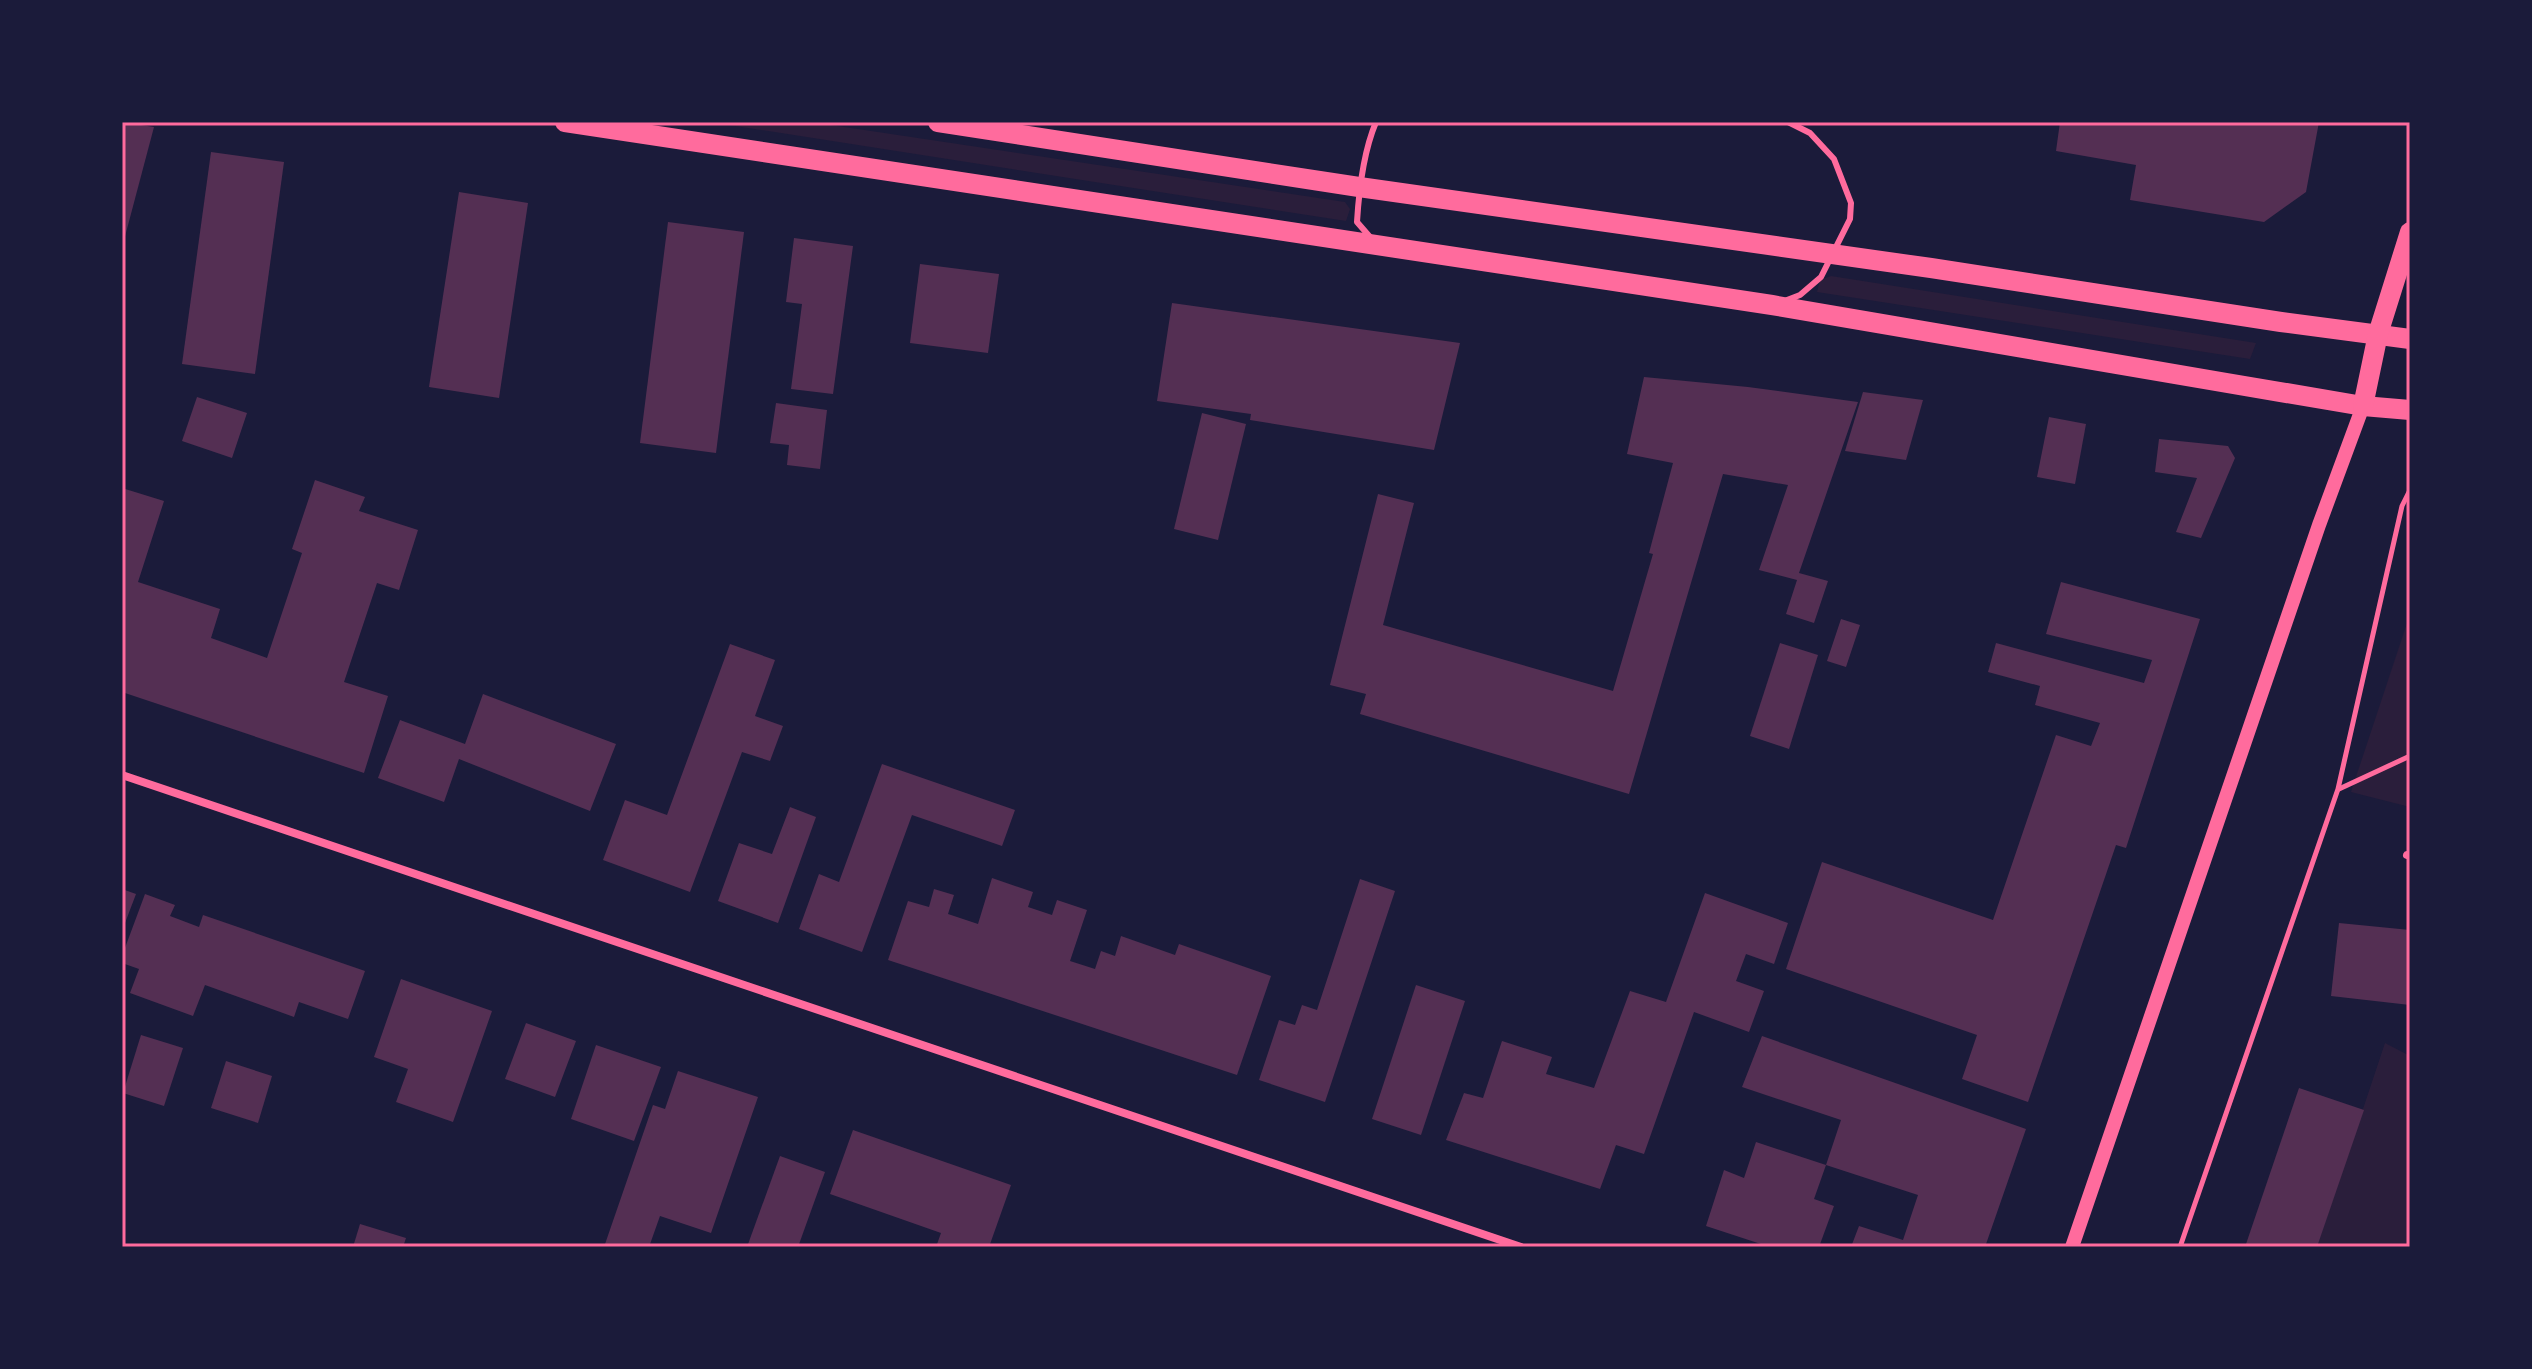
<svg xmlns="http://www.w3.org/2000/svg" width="2532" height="1369" viewBox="0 0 2532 1369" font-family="'PT Serif',serif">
  <rect width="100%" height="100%" fill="#1b1b3a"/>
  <g fill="#2a1e3b">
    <path d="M710,122H811L1345,202L1350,209L1346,221Z"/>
    <path d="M1831,276L2256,343L2250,359L1817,292L1820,280Z"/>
    <path d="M2410,614V807L2351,792Z"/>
    <path d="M2385,1043L2410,1056V1247H2317Z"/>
  </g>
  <g fill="#542f53">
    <path d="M122,122L154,127L123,244H122Z"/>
    <path d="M2060,122H2319L2306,192L2264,222L2130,200L2136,165L2056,151Z"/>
    <path d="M211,152L284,162L255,374L182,364Z"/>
    <path d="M459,192L528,203L499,398L429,387Z"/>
    <path d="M668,222L744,232L716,453L640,443Z"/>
    <path d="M794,238L853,246L833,394L791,389L802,304L786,302Z"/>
    <path d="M920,264L999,274L988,353L910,343Z"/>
    <path d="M1172,303L1460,343L1434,450L1250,420L1251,414L1157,401Z"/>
    <path d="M1644,377L1748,387L1858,402L1799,573L1828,581L1814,623L1786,614L1797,580L1759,570L1788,485L1723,474L1629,794L1360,714L1366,694L1330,685L1378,494L1414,503L1383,625L1613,691L1653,554L1649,553L1673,463L1627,454Z"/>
    <path d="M1863,392L1923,400L1906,460L1845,451Z"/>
    <path d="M197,397L247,413L232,458L182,441Z"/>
    <path d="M776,403L827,410L820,469L787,465L789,445L770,443Z"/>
    <path d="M1202,413L1246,424L1218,540L1174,529Z"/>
    <path d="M2049,417L2086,424L2075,484L2037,477Z"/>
    <path d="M2159,439L2228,446L2235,458L2201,538L2176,532L2197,478L2155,472Z"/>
    <path d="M315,480L365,497L359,511L418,530L399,590L377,583L344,682L388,696L364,773L122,692V488L164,501L138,582L220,609L211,638L267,658L302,553L292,549Z"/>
    <path d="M2061,582L2200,619L2126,848L2116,845L2028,1102L1962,1079L1977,1035L1786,969L1822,862L1993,920L2056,735L2091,746L2100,723L2035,705L2040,686L1988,672L1996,643L2144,683L2152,660L2046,634Z"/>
    <path d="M1841,619L1860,625L1846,667L1827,661Z"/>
    <path d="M1780,643L1818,655L1789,749L1750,736Z"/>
    <path d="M730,644L775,660L755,716L783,726L770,761L742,752L690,892L603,860L625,800L667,815Z"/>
    <path d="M483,694L616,744L590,811L459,759L444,802L378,778L400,720L465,744Z"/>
    <path d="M882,764L1015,810L1002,846L912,815L862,952L799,929L819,874L839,882Z"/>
    <path d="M790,807L816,817L778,923L718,901L739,843L772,854Z"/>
    <path d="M992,878L1033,892L1028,907L1052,915L1057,900L1087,910L1070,961L1095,969L1101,951L1115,956L1121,936L1175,955L1179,944L1271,976L1237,1075L888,960L908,901L929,907L934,889L954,895L948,914L978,924Z"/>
    <path d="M1360,879L1395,891L1325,1102L1259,1080L1279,1020L1295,1025L1302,1005L1317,1010Z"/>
    <path d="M122,889L136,894L122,931Z"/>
    <path d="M1705,893L1788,923L1774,964L1746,954L1736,981L1764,991L1749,1032L1694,1012L1644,1154L1616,1145L1600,1189L1446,1140L1464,1093L1483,1098L1502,1041L1552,1057L1546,1074L1594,1088L1630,991L1666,1002Z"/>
    <path d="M145,894L175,905L170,916L199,927L203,915L365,971L348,1019L299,1002L294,1017L205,985L193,1016L130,993L139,969L122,963V956Z"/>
    <path d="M2339,923L2410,930V1005L2331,996Z"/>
    <path d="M401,979L492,1011L453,1122L396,1102L408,1069L374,1057Z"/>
    <path d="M1416,985L1465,1001L1421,1135L1372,1119Z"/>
    <path d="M526,1023L576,1041L555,1097L505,1079Z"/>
    <path d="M141,1035L183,1048L164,1106L123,1093Z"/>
    <path d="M1762,1036L2026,1129L1985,1247H1851L1859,1226L1903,1240L1918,1195L1826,1165L1841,1120L1742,1087Z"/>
    <path d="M596,1045L661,1067L634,1141L571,1119Z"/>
    <path d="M226,1061L272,1076L258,1123L211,1108Z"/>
    <path d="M678,1071L758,1097L711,1233L660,1216L649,1247H604L653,1105L665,1109Z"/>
    <path d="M2299,1088L2364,1110L2317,1247H2245Z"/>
    <path d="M853,1130L1011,1185L989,1247H936L941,1233L830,1194Z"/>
    <path d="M1756,1142L1826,1165L1814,1199L1834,1206L1819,1247H1770L1706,1226L1724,1170L1744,1178Z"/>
    <path d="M780,1156L825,1172L798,1247H747Z"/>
    <path d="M360,1224L406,1238L403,1247H353Z"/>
  </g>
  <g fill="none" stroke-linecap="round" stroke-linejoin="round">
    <g stroke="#ff6b9d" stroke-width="5">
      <path d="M2339,789L2410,756"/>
      <path d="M2180,1247L2338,789L2402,506L2410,490"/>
    </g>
    <g stroke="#ff6b9d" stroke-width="6">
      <path d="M1370,237L1357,222C1359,189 1363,153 1376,122"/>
      <path d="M1787,300L1800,295L1821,277L1850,219L1851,203L1834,159L1810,133L1788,122"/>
    </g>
    <g stroke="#ff6b9d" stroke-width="8">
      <path d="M122,775L1521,1247"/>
      <path d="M2407,855L2410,856"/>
    </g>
    <path stroke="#ff6b9d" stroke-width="14" d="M2072,1247L2319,525L2363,406"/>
    <g stroke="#ff6b9d" stroke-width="20">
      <path d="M565,122L1772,305L2227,383L2363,406L2410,410"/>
      <path d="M938,122L1359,187L1931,268L2281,322L2410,339"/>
      <path d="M2363,406L2378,334L2410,232"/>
    </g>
  </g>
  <rect width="2532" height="1369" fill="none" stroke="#1b1b3a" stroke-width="248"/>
  <rect x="124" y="124" width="2284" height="1121" fill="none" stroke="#ff6b9d" stroke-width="3"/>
</svg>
